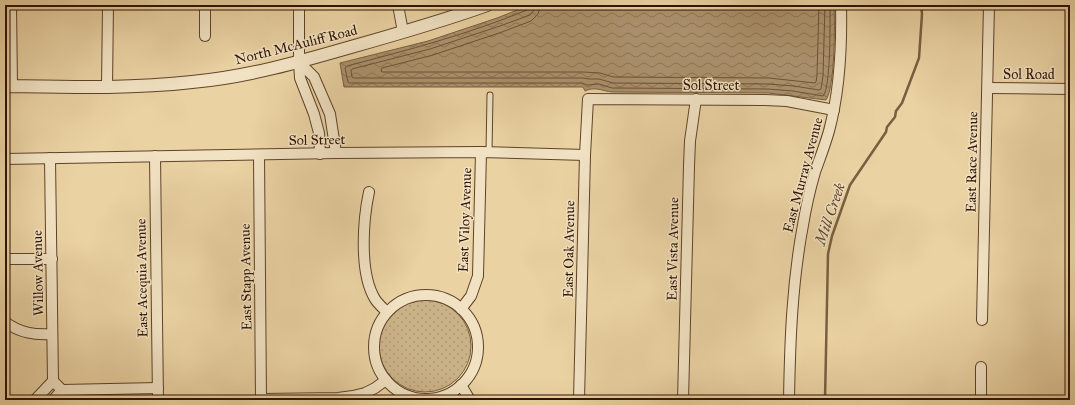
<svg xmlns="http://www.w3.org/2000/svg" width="1075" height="405" viewBox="0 0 1075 405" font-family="'IM FELL Great Primer',serif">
  <defs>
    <pattern id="park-dots" width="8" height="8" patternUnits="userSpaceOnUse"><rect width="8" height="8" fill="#cab287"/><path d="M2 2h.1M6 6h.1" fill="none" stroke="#ae9873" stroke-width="1.8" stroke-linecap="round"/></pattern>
    <pattern id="water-waves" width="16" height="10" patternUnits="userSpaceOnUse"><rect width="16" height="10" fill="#aa916c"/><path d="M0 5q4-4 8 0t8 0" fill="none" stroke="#8b7556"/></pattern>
  </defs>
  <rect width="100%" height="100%" fill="#ead2a3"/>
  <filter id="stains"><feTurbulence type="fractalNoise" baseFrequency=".005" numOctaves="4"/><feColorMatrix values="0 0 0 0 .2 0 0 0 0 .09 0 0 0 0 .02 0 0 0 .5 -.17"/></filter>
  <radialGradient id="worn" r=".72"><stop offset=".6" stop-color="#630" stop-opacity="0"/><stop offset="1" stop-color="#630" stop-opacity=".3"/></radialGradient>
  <circle fill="url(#park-dots)" stroke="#7c6244" cx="425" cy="346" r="46"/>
  <path fill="url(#water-waves)" stroke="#795f41" d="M530,5H834C835,23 835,87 826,100L768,93L612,92C602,91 595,86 585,91L583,87H344L340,63L428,41L497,18Z"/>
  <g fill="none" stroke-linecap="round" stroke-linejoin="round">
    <g stroke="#6c5236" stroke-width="1">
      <path d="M530,5L527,10C469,34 408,50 347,66L345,68L348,82L349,83H582L587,85L599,84L612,88L768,89L793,91L823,96C831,88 830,20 830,5"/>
      <path d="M535,5L534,10L530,15L500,26L430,49L352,69L351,71L352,77L354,78H583L589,79H599L613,83L768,84L794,86L819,90L821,89L823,76L825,5"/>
      <path d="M541,5L538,14L531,21L502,32L433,55L382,68L381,71L382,72H583L600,73L613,77L769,78L815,83L816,82L817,75L819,5"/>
    </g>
    <path stroke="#795f41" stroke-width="2.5" d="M825,400L828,254L832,236L850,185L886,132L887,127L895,117L896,111L902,103L919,58L922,14L921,5"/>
    <defs>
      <path id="service" d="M489,152L490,95"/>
      <g id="minor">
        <path d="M11,5L12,86"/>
        <path d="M299,5V62L300,78L314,114L319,133L320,154"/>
        <path d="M398,5L403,32"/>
        <path d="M205,36V5"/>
        <path d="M299,62L314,77L330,114L336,153"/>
        <path d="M107,87L108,5"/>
        <path d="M988,88L1070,89"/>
        <path d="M259,155L261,400"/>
        <path d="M155,156L158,400"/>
        <path d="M50,158L53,381L62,390L158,388"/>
        <path d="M5,159L336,153L481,152L585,155"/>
        <path d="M369,192C363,220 359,273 375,299C378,304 383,308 387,312"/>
        <path d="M5,259H52"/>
        <circle cx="426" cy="347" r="52"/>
        <path d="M461,309L471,296L478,276L481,152"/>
        <path d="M982,320L989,5"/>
        <path d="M5,322C20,333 34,335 52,334"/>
        <path d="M461,385L470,400"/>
        <path d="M261,399L338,398L353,396L365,393L375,388L386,380"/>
        <path d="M35,400L53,381"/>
        <path d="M53,400L62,390"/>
        <path d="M579,400L585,155L588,99L765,100L787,101L834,110"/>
        <path d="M683,400L689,166L690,141L696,99"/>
        <path d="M789,400C790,340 792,284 803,225C806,207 810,189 815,172C820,158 825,145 829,131C840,90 842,48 841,5"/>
        <path d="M981,400V367"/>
      </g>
      <path id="tertiary" d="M5,86C67,87 130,89 192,82C247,77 299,62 351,47C397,34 443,21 487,5"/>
    </defs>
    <use href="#service" stroke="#5e4329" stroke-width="7"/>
    <use href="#minor" stroke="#5e4329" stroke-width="12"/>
    <use href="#tertiary" stroke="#5e4329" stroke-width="14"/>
    <use href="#service" stroke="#f1e2c3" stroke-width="5"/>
    <use href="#minor" stroke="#f1e2c3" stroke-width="10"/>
    <use href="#tertiary" stroke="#f1e2c3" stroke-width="12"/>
  </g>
  <g text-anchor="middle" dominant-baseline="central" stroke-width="3" stroke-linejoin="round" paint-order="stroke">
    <g font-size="14" fill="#2f1300" stroke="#f1e2c3">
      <text transform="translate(296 45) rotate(-14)">North McAuliff Road</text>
      <text x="1029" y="74">Sol Road</text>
      <text x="711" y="85">Sol Street</text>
      <text transform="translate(317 140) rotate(-1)">Sol Street</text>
      <text transform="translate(972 162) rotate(-89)">East Race Avenue</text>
      <text transform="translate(803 175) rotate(-75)">East Murray Avenue</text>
      <text transform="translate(465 220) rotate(-88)">East Viloy Avenue</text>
      <text transform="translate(569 249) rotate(-89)">East Oak Avenue</text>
      <text transform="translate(673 249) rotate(-89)">East Vista Avenue</text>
      <text transform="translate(38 273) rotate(-91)">Willow Avenue</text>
      <text transform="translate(246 277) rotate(-91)">East Stapp Avenue</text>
      <text transform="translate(142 278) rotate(-91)">East Acequia Avenue</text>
    </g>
    <g font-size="15" font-style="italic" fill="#60452b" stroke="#f1e2c3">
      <text transform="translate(830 214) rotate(-71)">Mill Creek</text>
    </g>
  </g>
  <rect width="1075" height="405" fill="none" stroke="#ead2a3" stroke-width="20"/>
  <rect x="6" y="6" width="1063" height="393" fill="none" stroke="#2f1300" stroke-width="2"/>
  <rect x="10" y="10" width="1055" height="385" fill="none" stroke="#2f1300"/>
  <rect width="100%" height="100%" filter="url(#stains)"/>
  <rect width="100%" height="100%" fill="url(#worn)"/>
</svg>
